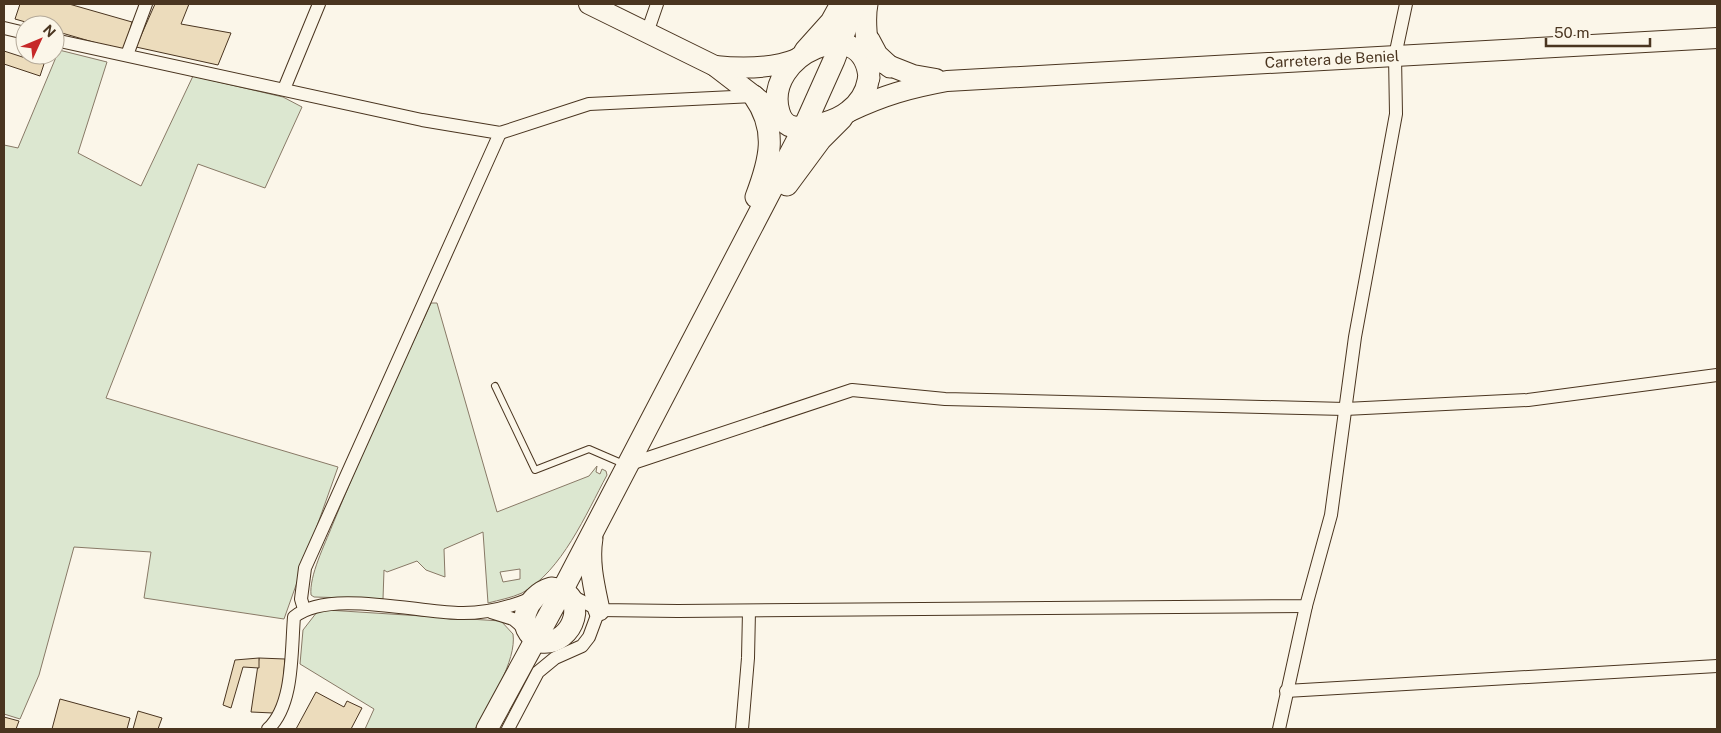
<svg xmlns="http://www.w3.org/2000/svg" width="1721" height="733" viewBox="0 0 1721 733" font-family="'Public Sans',sans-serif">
  <rect width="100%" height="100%" fill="#fbf6e9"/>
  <g fill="#dce7d0" stroke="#887966" fill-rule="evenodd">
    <path d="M59,50L107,62L78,153L141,186L193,76L283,97L302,107L265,188L198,164L106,398L338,467L284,619L144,598L151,552L74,547L39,675L20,719L4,714V145L18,148Z"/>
    <path d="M431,303H437L497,512L589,476L597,466L596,472L600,474L602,469L606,471L607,475C586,514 562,571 522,593C511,598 499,600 488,603L483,532L444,549L445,577L426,570L417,561L387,572L384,570L383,599L314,597L311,595C309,576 325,544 332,526C363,450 397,377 431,303ZM520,569V579L503,582L500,572Z"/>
    <path d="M327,610L501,621L513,634C517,660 489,705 475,729H365L374,709L300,664L303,630L317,612Z"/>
  </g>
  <g fill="#ecdcbc" stroke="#4a3520">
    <path d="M20,4H69L132,22L124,51L55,31V25H36L15,19Z"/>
    <path d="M155,4H189L181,24L231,33L218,65L136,47Z"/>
    <path d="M4,51L44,64L40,76L4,64Z"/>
    <path d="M259,658L285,659L282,695L273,713L251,712Z"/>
    <path d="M259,658V668L243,667L231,708L223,705L235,660Z"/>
    <path d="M316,692L344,707L347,701L362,708L351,729H296Z"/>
    <path d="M60,699L130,718L127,729H52Z"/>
    <path d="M138,711L162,718L158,729H133Z"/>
    <path d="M4,717L19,721L16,729H4Z"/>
  </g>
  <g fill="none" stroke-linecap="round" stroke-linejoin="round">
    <defs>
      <path id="service" d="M495,386L535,470L589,449L626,465"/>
      <g id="minor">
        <path d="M4,28L25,33"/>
        <path d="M647,33L657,4"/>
        <path d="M55,40L422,120L500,133L589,104L754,96"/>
        <path d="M127,55L146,4"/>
        <path d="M284,89L319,4"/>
        <path d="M627,465L852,390L945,399L1345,409L1528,400L1717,375"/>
        <path d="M570,595L599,610L678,611L1306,606L1331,515L1355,337L1396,114L1395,56L1406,4"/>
        <path d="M304,609L301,599L305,568L500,133"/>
        <path d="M491,612L513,619L526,630"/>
        <path d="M1286,691L1717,666"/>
        <path d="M268,729C294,705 291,652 294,617C327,589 415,612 458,613C484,614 508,608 532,598"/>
        <path d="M508,729L538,672L555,658L582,646L589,637L599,610"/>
        <path d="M742,729L748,658L749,611"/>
        <path d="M1279,729L1306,606"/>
      </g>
      <g id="primary">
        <path d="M589,4L715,66L767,106"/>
        <path d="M875,60L913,75L936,79"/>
        <path d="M715,66C743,69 771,69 797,59"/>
        <path d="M848,112C884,95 909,88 947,81L1717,38"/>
      </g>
      <g id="trunk">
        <path d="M867,4C859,41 886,83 849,111C837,121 810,129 794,127C786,126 781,119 779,112C762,55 864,10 869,78"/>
        <path d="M869,40L877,55L890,67"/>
        <path d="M805,51L831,22L841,4"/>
        <path d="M754,96C778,130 770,160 756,197"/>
        <path d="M787,185L821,139L842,118"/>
        <path d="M592,538C588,563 594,586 599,610"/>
        <path d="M551,588C592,593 574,646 541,642C512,629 526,595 551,588Z"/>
        <path d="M487,729L562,591L804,127L834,60L855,4"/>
      </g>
    </defs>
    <use href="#service" stroke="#4a3520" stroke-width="8"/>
    <use href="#minor" stroke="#4a3520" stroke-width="14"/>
    <use href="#primary" stroke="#4a3520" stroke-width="22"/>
    <use href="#trunk" stroke="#4a3520" stroke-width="23"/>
    <use href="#service" stroke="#fbf6e9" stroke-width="6"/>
    <use href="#minor" stroke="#fbf6e9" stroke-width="12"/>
    <use href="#primary" stroke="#fbf6e9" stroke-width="20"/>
    <use href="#trunk" stroke="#fbf6e9" stroke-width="21"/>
  </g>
  <g text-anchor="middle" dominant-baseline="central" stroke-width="4" stroke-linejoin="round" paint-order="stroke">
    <g font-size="15" fill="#4a3520" stroke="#fbf6e9">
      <text transform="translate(1332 59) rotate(-3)">Carretera de Beniel</text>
    </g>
  </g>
  <rect width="1721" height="733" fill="none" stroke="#4a3520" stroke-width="10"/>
  <g transform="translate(40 40) rotate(46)"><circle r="24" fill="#fbf6e9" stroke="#b4a999"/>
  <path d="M0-4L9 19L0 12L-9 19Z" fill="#c62828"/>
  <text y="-8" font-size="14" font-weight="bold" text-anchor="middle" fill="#4a3520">N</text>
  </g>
  <path d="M1546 38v8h104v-8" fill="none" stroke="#4a3520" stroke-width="2.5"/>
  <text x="1554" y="38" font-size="15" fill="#4a3520" stroke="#fbf6e9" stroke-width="4" paint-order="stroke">50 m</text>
</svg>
